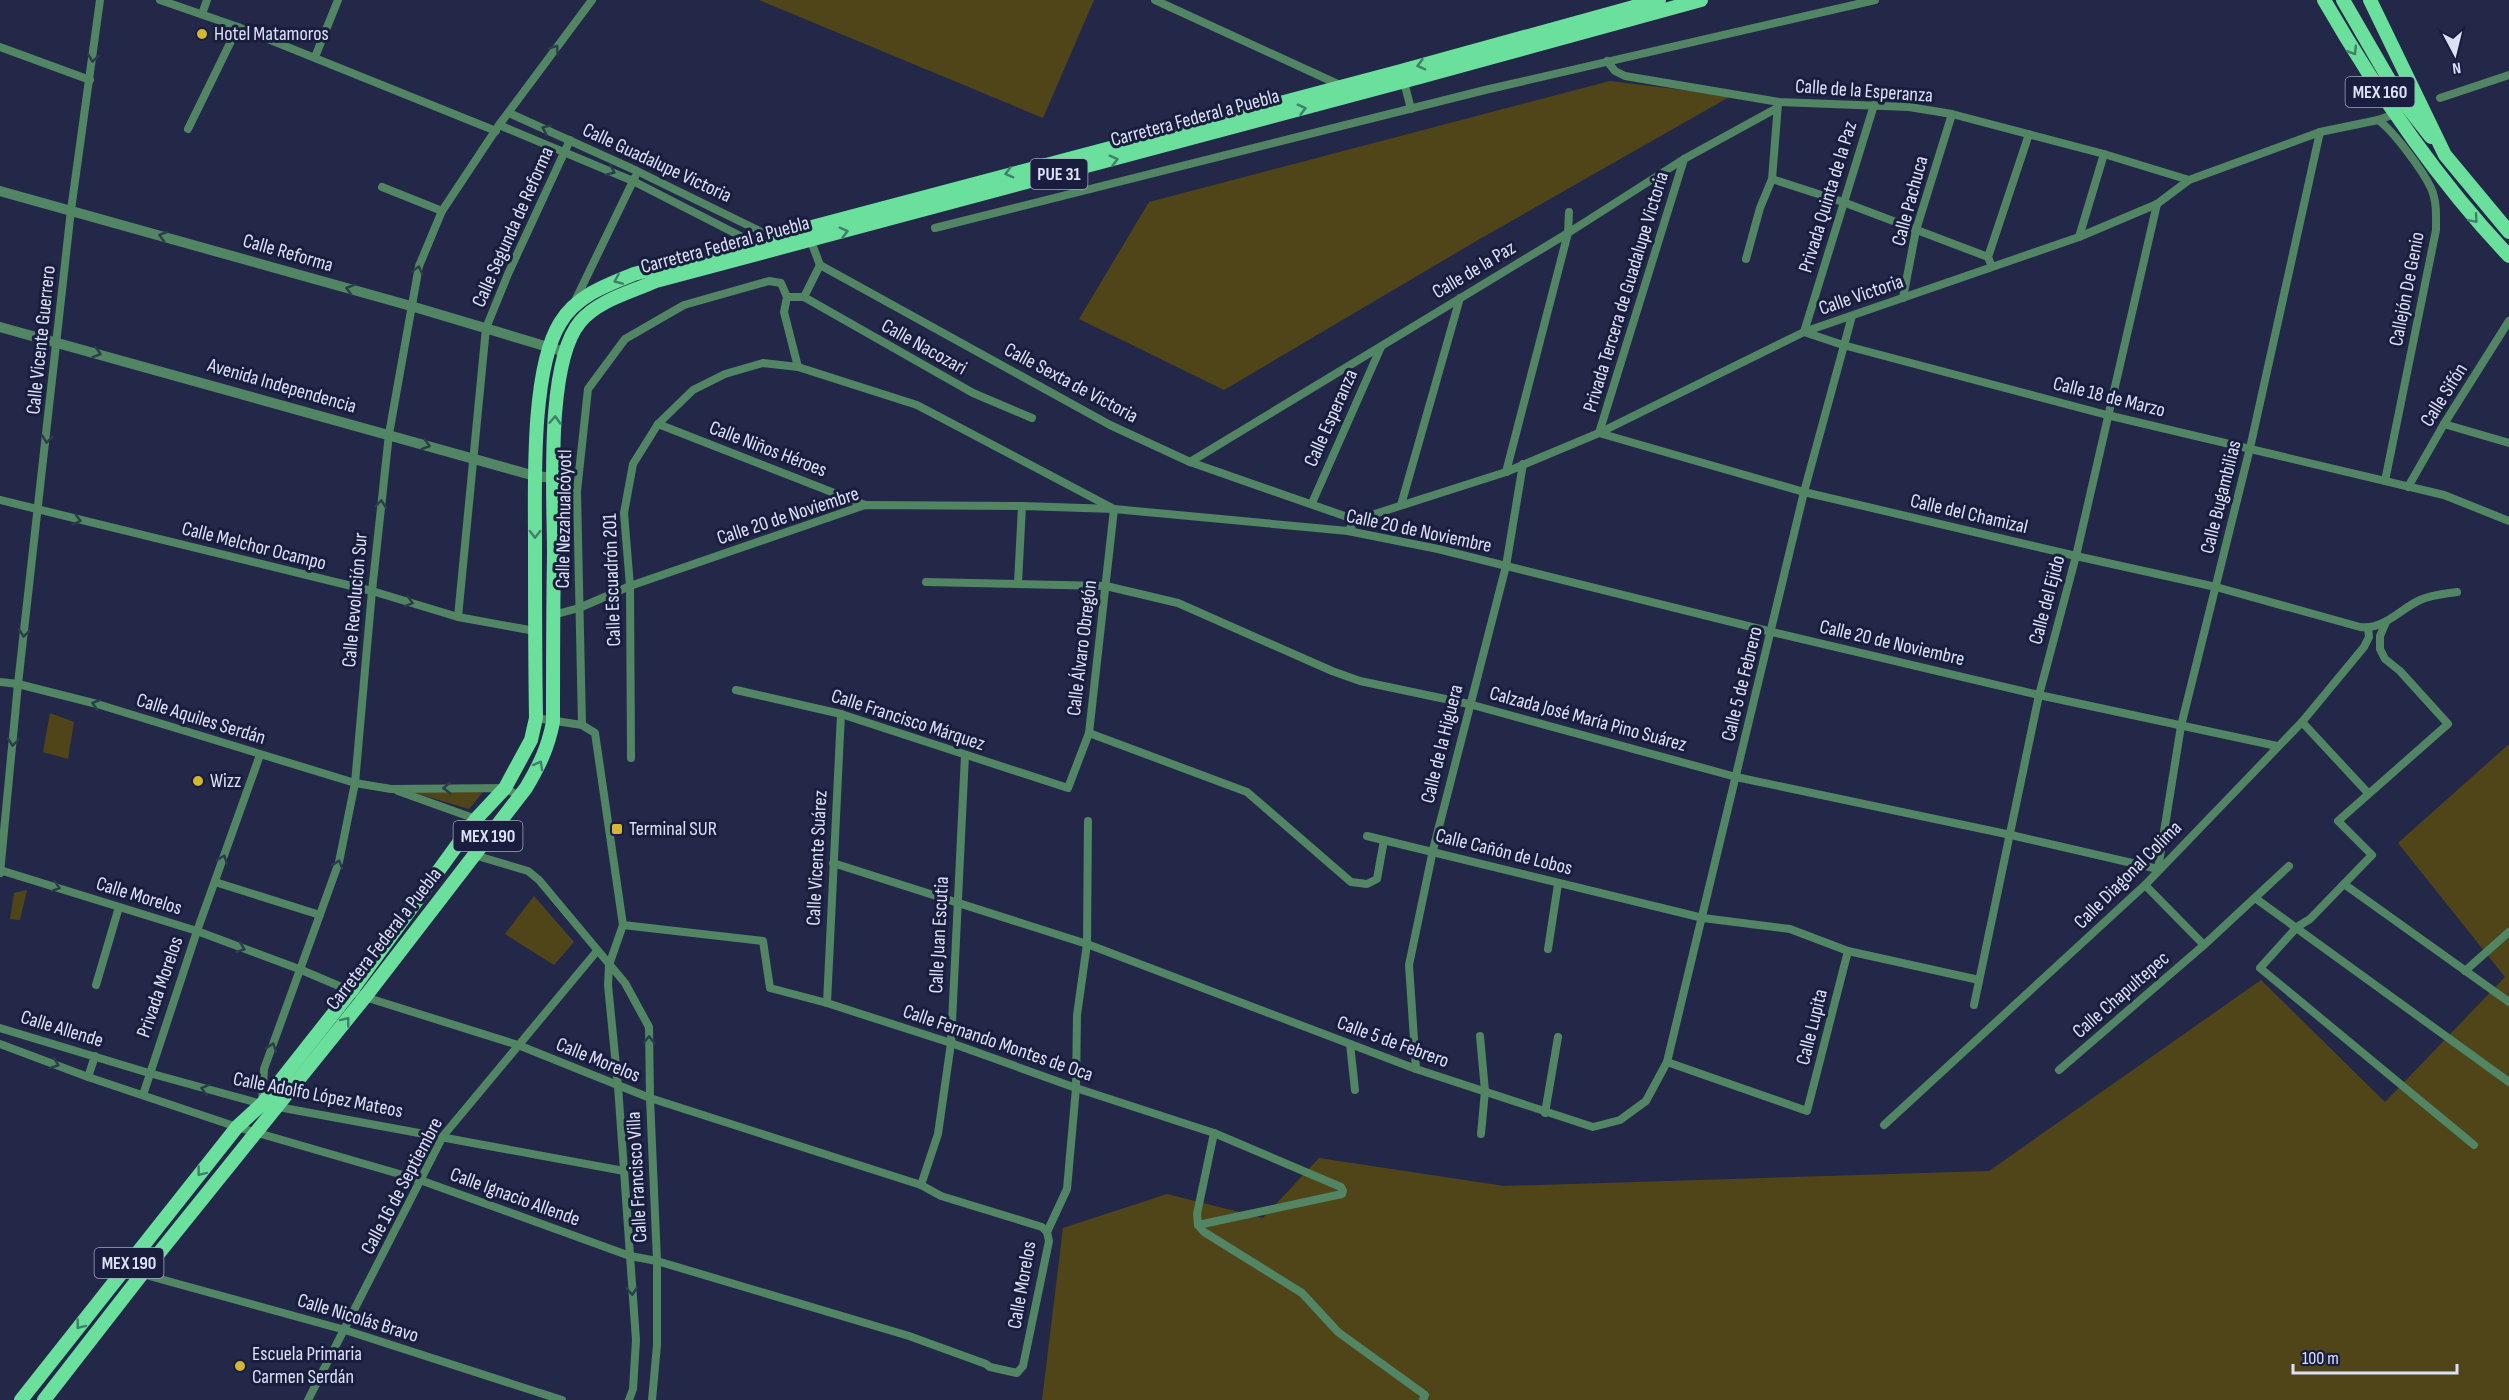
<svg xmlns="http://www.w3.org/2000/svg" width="2509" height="1400" viewBox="0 0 2509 1400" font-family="'Sofia Sans Condensed',sans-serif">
  <rect width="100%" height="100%" fill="#232849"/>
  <g fill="#504519">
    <path d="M759,0H1094L1043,118Z"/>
    <path d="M1610,81L1731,96L1478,240L1224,390L1079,319L1149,202Z"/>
    <path d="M50,713L74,722L68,759L43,752Z"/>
    <path d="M2509,744V1400H1042L1063,1228L1167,1194L1263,1218L1319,1158L1504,1186L1989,1171L2261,980L2385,1102L2505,977L2398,843Z"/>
    <path d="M412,792H483L469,809Z"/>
    <path d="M27,890L20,920L10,919L14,893Z"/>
    <path d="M534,896L574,942L554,965L505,934Z"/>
  </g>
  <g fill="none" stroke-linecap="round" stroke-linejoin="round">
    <g stroke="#518564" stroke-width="8">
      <path d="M160,0L238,27L496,131"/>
      <path d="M1155,0L1342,86"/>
      <path d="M202,14L207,0"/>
      <path d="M0,47L90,80"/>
      <path d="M315,57L338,0"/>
      <path d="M1607,61L1615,71L1625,76L1779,102L1909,107L1952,114L2104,154L2189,180"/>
      <path d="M1404,82L1411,109"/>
      <path d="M2440,98L2509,75"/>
      <path d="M1778,104L1772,179L1843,202L1988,257"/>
      <path d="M1874,105L1804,332L1843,345L2107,415L2444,495L2509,521"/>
      <path d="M509,113L637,171L774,238"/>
      <path d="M2378,120C2393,130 2423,171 2431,188C2437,201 2436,216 2436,230L2385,481"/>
      <path d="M499,125L633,181L754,243"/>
      <path d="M188,129L238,27"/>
      <path d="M1684,159L1599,433L1804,492L2076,556L2216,587L2360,627C2384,630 2400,609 2420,600C2431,595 2444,594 2457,592"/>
      <path d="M382,187L442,211"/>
      <path d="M935,228L1485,90L1875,0"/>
      <path d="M809,236L820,265L1110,425L1190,462L1356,520"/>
      <path d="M2079,237L2104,154"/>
      <path d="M1746,259L1760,208L1772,179"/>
      <path d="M1990,262L1988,257L2029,134"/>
      <path d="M804,297L973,393L1032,418"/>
      <path d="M1903,298L1916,230L1952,114"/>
      <path d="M574,303L635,177"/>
      <path d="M798,367L784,312L787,297H804L820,265"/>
      <path d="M658,424L865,505"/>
      <path d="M2444,424L2509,443"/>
      <path d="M1190,462L1568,233L1684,159L1777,108"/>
      <path d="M1506,472L1568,233L1569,212"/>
      <path d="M2408,487L2444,424L2509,321"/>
      <path d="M0,500L372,591L458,617L535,631"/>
      <path d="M1312,503L1381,347"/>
      <path d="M1401,505L1460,298"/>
      <path d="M1348,531L1356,520L1506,472L1599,433L1804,332L2079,237L2157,204L2189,180L2320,132L2378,120L2395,114"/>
      <path d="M926,582L1106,586L1178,603L1332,671L1360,681L1469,704L1736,777L2011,835L2158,869L2181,726L2250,448L2320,132"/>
      <path d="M1018,583L1022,506"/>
      <path d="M553,615L579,608L630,586L865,505L1022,506L1114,509L1348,531L1438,549L1772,632L2039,695L2277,746"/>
      <path d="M458,617L486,328L508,274L570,140"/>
      <path d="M2386,622L2380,636V649L2385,659L2400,671L2448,724L2338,821L2372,855L2310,919L2297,927L2260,968L2474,1145"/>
      <path d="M0,682L18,684L97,704L355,783L391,789L505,788L519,796"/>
      <path d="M536,718L582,725"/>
      <path d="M2302,722L2368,793"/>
      <path d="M1089,733L1247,792L1351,882L1367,884L1377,879L1384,840"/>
      <path d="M631,758L630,586L624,513L633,464L658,424L693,390L725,374L763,363L798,367L917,405L1114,509L1089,733L1068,788L841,714L736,690"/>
      <path d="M398,791L476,819L493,830"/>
      <path d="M1367,836L1703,918L1790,929L1848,951L1979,980"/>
      <path d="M474,855L528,871L539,880L625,983L649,1027L650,1098L657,1261V1345L652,1400"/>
      <path d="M833,863L1087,944L1416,1069L1593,1127L1620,1120L1646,1101L1667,1062L1804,492L1852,316"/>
      <path d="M0,870L197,931L299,969L365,997L518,1045L650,1098L921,1185L941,1196L1042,1227L1047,1232L1049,1241L1023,1366L1017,1373L990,1367L986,1364L909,1336L657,1261L630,1256L420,1180L237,1127L88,1077L0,1044"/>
      <path d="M0,873L18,684L71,210L100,0"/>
      <path d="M215,882L320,915"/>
      <path d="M2344,884L2509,1002"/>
      <path d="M2145,885L2204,945"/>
      <path d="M2255,898L2509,1082"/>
      <path d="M623,925L763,941L770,988L827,1003L951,1043L1076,1088L1214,1133L1341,1187L1343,1191L1342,1194L1198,1225"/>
      <path d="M1548,949L1558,884"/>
      <path d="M2465,971L2509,932"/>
      <path d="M96,985L119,907"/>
      <path d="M827,1003L841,714"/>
      <path d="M1974,1005L2039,695L2076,556L2157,204"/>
      <path d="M0,1028L149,1073L262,1104L624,1171"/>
      <path d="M1480,1036L1485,1091L1481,1134"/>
      <path d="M1350,1044L1355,1090"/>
      <path d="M1667,1062L1807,1111L1848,951"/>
      <path d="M1416,1069L1409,965L1433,850L1506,566L1523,464"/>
      <path d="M2059,1070L2204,945L2289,866"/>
      <path d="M88,1077L95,1056"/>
      <path d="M143,1095L197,931L260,755"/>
      <path d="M262,1104L264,1069L339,862L355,783L372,591L389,434L419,266L442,211L499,125L592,0"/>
      <path d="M1545,1113L1558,1037"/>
      <path d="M1884,1125L2145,885L2302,722L2364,647L2369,637L2368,628"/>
      <path d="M1214,1133L1197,1214L1198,1225L1204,1232L1302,1293L1338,1332L1425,1395L1423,1400"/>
      <path d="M921,1185L938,1134L951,1043L965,755"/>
      <path d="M1047,1232L1067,1189L1076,1088L1077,1015L1087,944L1088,821"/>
      <path d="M126,1267L142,1274L345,1330L562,1400"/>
      <path d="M308,1400L443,1136L597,951"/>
      <path d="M629,1400L633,1389L636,1340L618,1086L608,985L609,965L623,925L595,733L582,725L577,491L588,389L625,339L684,305L769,281L781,283L787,297"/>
    </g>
    <g stroke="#518564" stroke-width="10">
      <path d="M0,191L411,306L565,352"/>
      <path d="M0,327L535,476L554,478"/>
    </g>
    <g stroke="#6bdf9c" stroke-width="14">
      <path d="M2324,0C2377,92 2436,179 2509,256"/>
      <path d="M2343,0L2398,95L2431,137"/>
      <path d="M2370,0L2445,155L2509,232"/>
      <path d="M21,1400L237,1127L262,1104L352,990L476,819L505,788L531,740L536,718C535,659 535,599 535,540C535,484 531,370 560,323C576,296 606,285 634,274L1401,71L1659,0"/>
      <path d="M44,1400L142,1274L365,997L526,788C539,766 548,748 553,722C553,666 553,610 554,554C554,498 545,364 580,322C598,300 632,292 656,281L1420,77L1701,0"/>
    </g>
  </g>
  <defs><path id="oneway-chevron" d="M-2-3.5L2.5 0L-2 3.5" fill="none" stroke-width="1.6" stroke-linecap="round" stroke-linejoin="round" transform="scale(1.5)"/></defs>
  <g stroke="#2a3d49">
    <use href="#oneway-chevron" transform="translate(555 49) rotate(-55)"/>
    <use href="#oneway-chevron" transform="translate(93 58) rotate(97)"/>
    <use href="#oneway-chevron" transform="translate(546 129) rotate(-155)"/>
    <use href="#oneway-chevron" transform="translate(611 171) rotate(23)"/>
    <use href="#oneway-chevron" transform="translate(163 236) rotate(-164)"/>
    <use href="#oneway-chevron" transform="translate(418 270) rotate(-76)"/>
    <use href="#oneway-chevron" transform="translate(350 289) rotate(-164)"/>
    <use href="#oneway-chevron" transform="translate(97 353) rotate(16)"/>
    <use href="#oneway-chevron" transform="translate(47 439) rotate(96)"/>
    <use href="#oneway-chevron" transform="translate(426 445) rotate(16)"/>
    <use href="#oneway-chevron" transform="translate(381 504) rotate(-84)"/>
    <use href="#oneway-chevron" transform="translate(77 520) rotate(14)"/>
    <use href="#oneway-chevron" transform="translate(409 602) rotate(16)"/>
    <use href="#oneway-chevron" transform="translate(24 633) rotate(97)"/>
    <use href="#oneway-chevron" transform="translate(96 704) rotate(-164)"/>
    <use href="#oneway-chevron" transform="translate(13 742) rotate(95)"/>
    <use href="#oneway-chevron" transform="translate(447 788) rotate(179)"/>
    <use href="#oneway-chevron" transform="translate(223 859) rotate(-70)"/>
    <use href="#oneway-chevron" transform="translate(338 864) rotate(-73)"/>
    <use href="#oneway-chevron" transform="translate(56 887) rotate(17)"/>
    <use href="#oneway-chevron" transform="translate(241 948) rotate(20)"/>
    <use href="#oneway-chevron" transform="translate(649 1040) rotate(-90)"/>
    <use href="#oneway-chevron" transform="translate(272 1047) rotate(-71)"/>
    <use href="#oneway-chevron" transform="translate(55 1064) rotate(21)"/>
    <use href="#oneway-chevron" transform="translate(205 1089) rotate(-165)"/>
    <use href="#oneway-chevron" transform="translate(632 1291) rotate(86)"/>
  </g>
  <g stroke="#427e6d">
    <use href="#oneway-chevron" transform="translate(2353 51) rotate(58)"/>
    <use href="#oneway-chevron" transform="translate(1421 65) rotate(165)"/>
    <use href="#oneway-chevron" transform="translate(1302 109) rotate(-15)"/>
    <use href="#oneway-chevron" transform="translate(1114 160) rotate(-15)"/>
    <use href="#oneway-chevron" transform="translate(1009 173) rotate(165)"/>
    <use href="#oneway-chevron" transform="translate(2474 219) rotate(49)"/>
    <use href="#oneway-chevron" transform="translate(844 232) rotate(-15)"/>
    <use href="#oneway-chevron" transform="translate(618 280) rotate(157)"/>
    <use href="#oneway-chevron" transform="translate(555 420) rotate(-87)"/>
    <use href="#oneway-chevron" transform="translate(535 534) rotate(90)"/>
    <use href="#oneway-chevron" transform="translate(539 765) rotate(-61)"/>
    <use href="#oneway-chevron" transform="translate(346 1021) rotate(-52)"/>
    <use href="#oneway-chevron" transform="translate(201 1172) rotate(128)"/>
    <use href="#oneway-chevron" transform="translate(80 1325) rotate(128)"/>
  </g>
  <g fill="#d3b635" stroke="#1a1e3e" stroke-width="2">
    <circle cx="202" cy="34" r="6"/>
    <circle cx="198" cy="781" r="6"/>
    <rect x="611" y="823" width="12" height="12" rx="3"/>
    <circle cx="240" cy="1366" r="6"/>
  </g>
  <g text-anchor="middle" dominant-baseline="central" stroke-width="6" stroke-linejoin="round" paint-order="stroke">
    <g fill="#1a1e3e" stroke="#a2a6c0" stroke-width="1.5">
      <rect x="2345.5" y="77" width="69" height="30" rx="4.5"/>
      <rect x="1030.5" y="159" width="57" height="30" rx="4.5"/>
      <rect x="453.5" y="821" width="69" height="30" rx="4.5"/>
      <rect x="94.5" y="1248" width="69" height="30" rx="4.5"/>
    </g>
    <g font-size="18" font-weight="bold" fill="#dce1f7">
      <text x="2380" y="92">MEX 160</text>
      <text x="1059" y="174">PUE 31</text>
      <text x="488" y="836">MEX 190</text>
      <text x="129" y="1263">MEX 190</text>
    </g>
    <g font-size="20" fill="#dce1f7" stroke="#1a1e3e" text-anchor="start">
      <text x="214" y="34">Hotel Matamoros</text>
      <text x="210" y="781">Wizz</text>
      <text x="629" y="829">Terminal SUR</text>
      <text x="252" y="1354">Escuela Primaria<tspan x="252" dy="23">Carmen Serdán</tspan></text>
    </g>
    <g font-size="20" fill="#dce1f7" stroke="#1a1e3e">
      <text transform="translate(1864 91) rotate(4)">Calle de la Esperanza</text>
      <text transform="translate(1195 118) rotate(-15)">Carretera Federal a Puebla</text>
      <text transform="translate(657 163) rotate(25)">Calle Guadalupe Victoria</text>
      <text transform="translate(1828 197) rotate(-73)">Privada Quinta de la Paz</text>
      <text transform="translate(1910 201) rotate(-75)">Calle Pachuca</text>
      <text transform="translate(513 227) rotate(-66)">Calle Segunda de Reforma</text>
      <text transform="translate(725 245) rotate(-15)">Carretera Federal a Puebla</text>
      <text transform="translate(288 253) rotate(16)">Calle Reforma</text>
      <text transform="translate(1474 270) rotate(-31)">Calle de la Paz</text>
      <text transform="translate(2407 289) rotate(-79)">Callejón De Genio</text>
      <text transform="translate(1626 292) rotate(-73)">Privada Tercera de Guadalupe Victoria</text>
      <text transform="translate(1861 295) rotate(-19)">Calle Victoria</text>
      <text transform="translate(41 340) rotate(-84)">Calle Vicente Guerrero</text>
      <text transform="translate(924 347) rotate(29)">Calle Nacozari</text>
      <text transform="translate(1071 383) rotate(28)">Calle Sexta de Victoria</text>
      <text transform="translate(282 386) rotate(16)">Avenida Independencia</text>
      <text transform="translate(2444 395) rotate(-58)">Calle Sifón</text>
      <text transform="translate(2109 397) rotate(14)">Calle 18 de Marzo</text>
      <text transform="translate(1331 418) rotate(-66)">Calle Esperanza</text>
      <text transform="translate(768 449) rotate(21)">Calle Niños Héroes</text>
      <text transform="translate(2221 497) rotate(-76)">Calle Bugambilias</text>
      <text transform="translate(1969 514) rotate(13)">Calle del Chamizal</text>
      <text transform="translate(788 516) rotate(-18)">Calle 20 de Noviembre</text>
      <text transform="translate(564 519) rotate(-89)">Calle Nezahualcóyotl</text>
      <text transform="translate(1419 531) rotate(12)">Calle 20 de Noviembre</text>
      <text transform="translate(254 546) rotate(14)">Calle Melchor Ocampo</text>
      <text transform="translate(612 580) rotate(-92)">Calle Escuadrón 201</text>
      <text transform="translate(355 600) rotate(-85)">Calle Revolución Sur</text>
      <text transform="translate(2047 600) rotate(-75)">Calle del Ejido</text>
      <text transform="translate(1892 643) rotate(13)">Calle 20 de Noviembre</text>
      <text transform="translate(1082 648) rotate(-83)">Calle Álvaro Obregón</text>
      <text transform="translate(1742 684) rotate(-76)">Calle 5 de Febrero</text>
      <text transform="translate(201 719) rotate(17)">Calle Aquiles Serdán</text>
      <text transform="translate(1588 719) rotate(15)">Calzada José María Pino Suárez</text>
      <text transform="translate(908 720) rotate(18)">Calle Francisco Márquez</text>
      <text transform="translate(1442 744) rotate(-76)">Calle de la Higuera</text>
      <text transform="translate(1504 852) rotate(14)">Calle Cañón de Lobos</text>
      <text transform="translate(817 858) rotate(-87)">Calle Vicente Suárez</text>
      <text transform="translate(2128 875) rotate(-45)">Calle Diagonal Colima</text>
      <text transform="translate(139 896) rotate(17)">Calle Morelos</text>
      <text transform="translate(939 935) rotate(-87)">Calle Juan Escutia</text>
      <text transform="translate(384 939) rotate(-52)">Carretera Federal a Puebla</text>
      <text transform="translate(160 987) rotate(-71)">Privada Morelos</text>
      <text transform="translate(2121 995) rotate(-41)">Calle Chapultepec</text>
      <text transform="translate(1812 1027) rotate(-76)">Calle Lupita</text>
      <text transform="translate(62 1029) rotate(17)">Calle Allende</text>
      <text transform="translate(1393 1042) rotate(20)">Calle 5 de Febrero</text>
      <text transform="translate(998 1043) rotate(19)">Calle Fernando Montes de Oca</text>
      <text transform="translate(598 1060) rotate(22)">Calle Morelos</text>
      <text transform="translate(318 1095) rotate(11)">Calle Adolfo López Mateos</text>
      <text transform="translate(637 1177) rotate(-93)">Calle Francisco Villa</text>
      <text transform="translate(402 1186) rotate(-62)">Calle 16 de Septiembre</text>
      <text transform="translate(515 1197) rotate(20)">Calle Ignacio Allende</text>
      <text transform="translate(1022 1285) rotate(-80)">Calle Morelos</text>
      <text transform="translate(358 1318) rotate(17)">Calle Nicolás Bravo</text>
    </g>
  </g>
  <g transform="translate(2455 54) rotate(173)" stroke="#1a1e3e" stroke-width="4.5" paint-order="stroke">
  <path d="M0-4.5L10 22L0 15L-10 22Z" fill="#dce1f7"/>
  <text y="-9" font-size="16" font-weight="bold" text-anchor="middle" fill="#dce1f7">N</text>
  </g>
  <path d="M2293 1364v9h164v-9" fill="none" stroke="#dce1f7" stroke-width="3"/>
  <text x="2302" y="1364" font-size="18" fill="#dce1f7" stroke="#1a1e3e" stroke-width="4.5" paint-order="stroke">100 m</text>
</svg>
